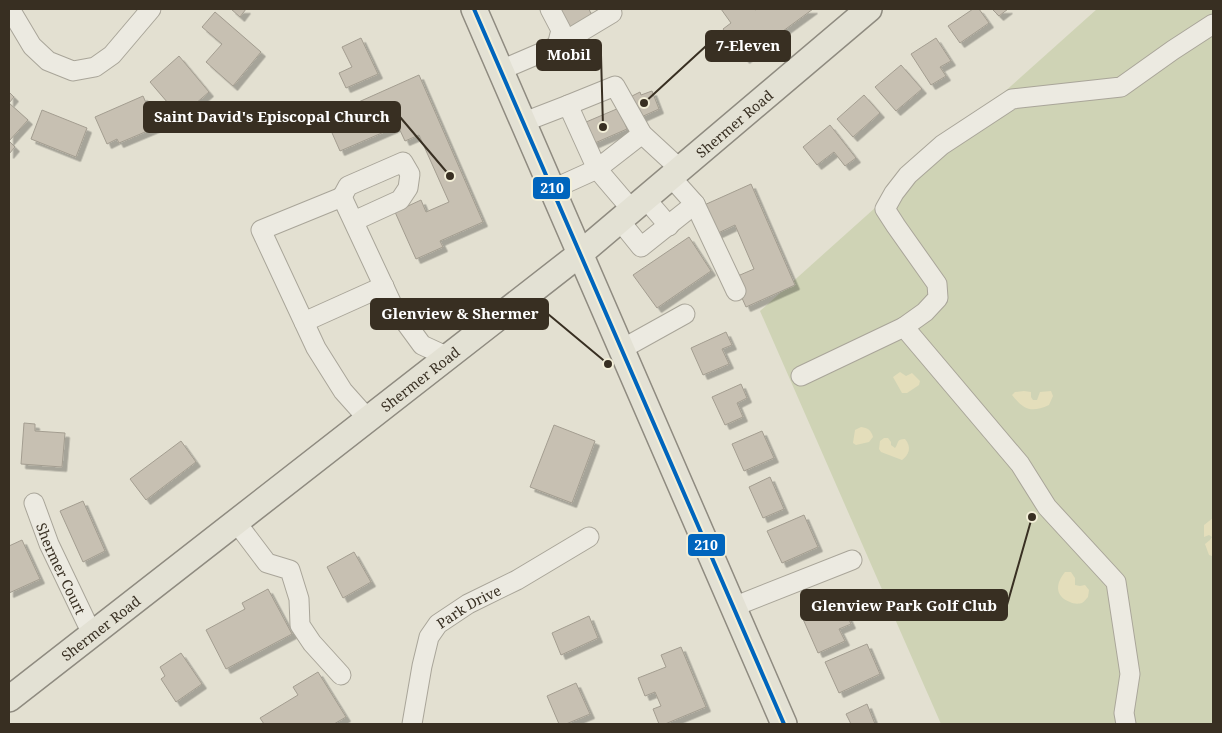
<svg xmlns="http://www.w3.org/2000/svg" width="1222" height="733" viewBox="0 0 1222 733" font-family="'Noto Serif',serif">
  <defs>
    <filter id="shadow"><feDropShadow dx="4.5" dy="4.5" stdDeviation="0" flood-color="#0004"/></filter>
  </defs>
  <rect width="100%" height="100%" fill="#e3e0d1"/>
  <path fill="#cfd3b5" d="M1097,9H1213V724H941L760,311Z"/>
  <g fill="#e4debb">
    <path d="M900,372L906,376L912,373L920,381L919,385L907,393H902L893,377Z"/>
    <path d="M1024,391L1031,392V397L1033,400H1037L1040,392L1051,391L1053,396L1049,405C1031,413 1024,410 1012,395L1015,392Z"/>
    <path d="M861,427C868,428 871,430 873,437L869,442L856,445L853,443L855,430Z"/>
    <path d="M884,438H888L891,442V445L895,448C899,443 896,439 905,439C912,447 909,455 902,460L881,452L879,449L880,441Z"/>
    <path d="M1213,518V555L1212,556L1209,555L1205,544L1210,540L1212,537L1209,535L1204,537V525Z"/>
    <path d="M1065,572H1071L1075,578V585L1080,586L1085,585L1089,590L1088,597C1086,599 1085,601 1082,603C1079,604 1073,604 1070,602C1054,596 1056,583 1065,572Z"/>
  </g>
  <g fill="#c7c0b2" stroke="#a39d90" filter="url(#shadow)">
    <path d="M231,9H246L240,17Z"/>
    <path d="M561,9H589L594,21L571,32Z"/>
    <path d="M721,9H754L755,10L757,9H813L745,59L723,29L731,23Z"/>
    <path d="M973,9H979L989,23L960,43L948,26Z"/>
    <path d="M992,9H1008L999,16Z"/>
    <path d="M215,12L261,52L233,86L206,62L222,44L202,27Z"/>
    <path d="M361,38L378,74L346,88L339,73L352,67L342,47Z"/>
    <path d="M936,38L951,61L940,67L946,76L931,85L911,54Z"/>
    <path d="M179,56L209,92L180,117L150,82Z"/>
    <path d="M901,65L922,89L896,111L875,87Z"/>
    <path d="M419,75L483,222L440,241L443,247L416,259L395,212L421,200L426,212L449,202L419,135L405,141L398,126L340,151L325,117Z"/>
    <path d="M652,91L659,109L639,118L630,97L640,92L641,95Z"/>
    <path d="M9,92L14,97L9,103L28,120L9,141L15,147L9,154Z"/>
    <path d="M864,95L880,113L853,137L837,119Z"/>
    <path d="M143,96L157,127L119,143L117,139L107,144L95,117Z"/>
    <path d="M619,108L627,129L588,146L579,125Z"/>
    <path d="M42,110L87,128L76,157L31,139Z"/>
    <path d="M830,125L856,158L845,166L834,152L817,165L803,147Z"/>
    <path d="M751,184L795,285L746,307L733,278L754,269L735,225L714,235L702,206Z"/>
    <path d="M689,237L711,271L657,308L633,275Z"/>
    <path d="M726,332L732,345L722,349L729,364L703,375L691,348Z"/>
    <path d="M741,384L747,398L737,403L743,417L725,425L712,397Z"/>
    <path d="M24,423L35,424V431L65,433L62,467L21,464Z"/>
    <path d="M554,425L595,441L572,503L530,487Z"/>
    <path d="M762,431L774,458L744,471L732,444Z"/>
    <path d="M181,441L196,462L146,500L130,479Z"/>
    <path d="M770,477L784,509L763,518L749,487Z"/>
    <path d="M83,501L105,551L83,562L60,511Z"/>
    <path d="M804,515L818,547L782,563L767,531Z"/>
    <path d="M22,540L40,579L9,593V546Z"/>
    <path d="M354,552L371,582L343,598L327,567Z"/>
    <path d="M268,589L292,634L226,669L206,630L245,609L242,603Z"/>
    <path d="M841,602L851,624L839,629L845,641L818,653L803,619Z"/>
    <path d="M589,616L598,638L561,655L552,633Z"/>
    <path d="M867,644L880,674L839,693L825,662Z"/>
    <path d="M681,647L706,707L665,724H659L653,709L661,706L655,692L645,696L638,678L666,667L661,655Z"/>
    <path d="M181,653L202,684L176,702L161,679L165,676L160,667Z"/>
    <path d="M318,672L346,717L334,724H264L260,718L298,695L293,687Z"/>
    <path d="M576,683L590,714L566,724H559L547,696Z"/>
    <path d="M867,704L875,724H851L846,714Z"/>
  </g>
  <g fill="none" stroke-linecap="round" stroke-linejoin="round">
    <defs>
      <g id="minor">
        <path d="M10,9L32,46L48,61L73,71L95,67L112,55L151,9"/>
        <path d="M550,9L561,30L557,46"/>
        <path d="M501,70L557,46L612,13"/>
        <path d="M568,105L615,86L642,134L680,169"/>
        <path d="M524,122L568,105L597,169L632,210"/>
        <path d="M670,176L695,204L736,291"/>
        <path d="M553,189L597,169L642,134"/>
        <path d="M342,197L348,186L403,162L410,174L408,188L400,200L354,221"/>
        <path d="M645,198L669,226"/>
        <path d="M620,221L641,247L695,204"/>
        <path d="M304,322L384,286"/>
        <path d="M904,327L925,312L938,298L937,284L896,226L885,209L894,193L908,175L942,145L1012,99L1121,87L1173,50L1213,24"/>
        <path d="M622,349L685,314"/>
        <path d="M801,376L904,327L1020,464L1047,507L1116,582L1130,674L1124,713L1126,724"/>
        <path d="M368,419L343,391L316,348L261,230L342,197L392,304L422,345L448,357"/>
        <path id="s1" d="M34,503L49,544L92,634"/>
        <path d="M236,522L267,563L290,570L299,599L300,625L312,643L341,675"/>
        <path d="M733,607L852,560"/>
        <path id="s2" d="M412,724L422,666L429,637L438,624L468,604L517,580L589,537"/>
      </g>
      <g id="major">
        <path d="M474,9L784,724"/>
        <path id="s3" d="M9,699L581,253L869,9"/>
      </g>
    </defs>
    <use href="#minor" stroke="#a9a599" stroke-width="21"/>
    <use href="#major" stroke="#8f8b80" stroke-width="28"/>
    <use href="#minor" stroke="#eceae1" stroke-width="19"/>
    <use href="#major" stroke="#e3e1d4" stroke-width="25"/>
    <defs>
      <path id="bus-1" d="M474,9L784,724"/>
    </defs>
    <use href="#bus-1" stroke="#f3efd8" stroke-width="8"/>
    <use href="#bus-1" stroke="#0065bd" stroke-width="4"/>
  </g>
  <g text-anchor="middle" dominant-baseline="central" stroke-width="4" stroke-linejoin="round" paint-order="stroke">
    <g font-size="14" fill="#382f22" stroke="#f3efd8">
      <text stroke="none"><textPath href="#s3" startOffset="926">Shermer Road</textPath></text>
      <text stroke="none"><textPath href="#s3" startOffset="521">Shermer Road</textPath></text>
      <text stroke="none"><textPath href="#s1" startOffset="71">Shermer Court</textPath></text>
      <text stroke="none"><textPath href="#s2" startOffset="140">Park Drive</textPath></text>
      <text stroke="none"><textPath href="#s3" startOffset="116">Shermer Road</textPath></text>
    </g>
  </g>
  <path fill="none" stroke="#382f22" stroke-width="2" d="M644 103L706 46M603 127L601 55M450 176L400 117M608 364L548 314M1032 517L1007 605"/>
  <g fill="#382f22" stroke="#f3efd8" stroke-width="2">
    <circle cx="644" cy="103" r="5"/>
    <circle cx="603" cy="127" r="5"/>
    <circle cx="450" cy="176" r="5"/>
    <circle cx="608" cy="364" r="5"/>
    <circle cx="1032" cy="517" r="5"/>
  </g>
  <g fill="#382f22" stroke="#382f22" stroke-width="2">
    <rect x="706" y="31" width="84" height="30" rx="5"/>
    <rect x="537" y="40" width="64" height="30" rx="5"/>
    <rect x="144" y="102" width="256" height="30" rx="5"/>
    <rect x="371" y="299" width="177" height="30" rx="5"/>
    <rect x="801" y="590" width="206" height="30" rx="5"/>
  </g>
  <g font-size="15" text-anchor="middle" font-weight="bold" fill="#fff">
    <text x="748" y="51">7-Eleven</text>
    <text x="569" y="60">Mobil</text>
    <text x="272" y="122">Saint David's Episcopal Church</text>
    <text x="460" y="319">Glenview &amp; Shermer</text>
    <text x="904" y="611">Glenview Park Golf Club</text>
  </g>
  <g stroke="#f3efd8" stroke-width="2">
    <rect x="532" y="176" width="39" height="24" rx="5" fill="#0065bd"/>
    <rect x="687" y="533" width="39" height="24" rx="5" fill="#0065bd"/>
  </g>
  <g font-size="14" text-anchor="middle" font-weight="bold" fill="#fff">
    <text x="552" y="193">210</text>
    <text x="706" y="550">210</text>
  </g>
  <rect width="1222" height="733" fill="none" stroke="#382f22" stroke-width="20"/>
</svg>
